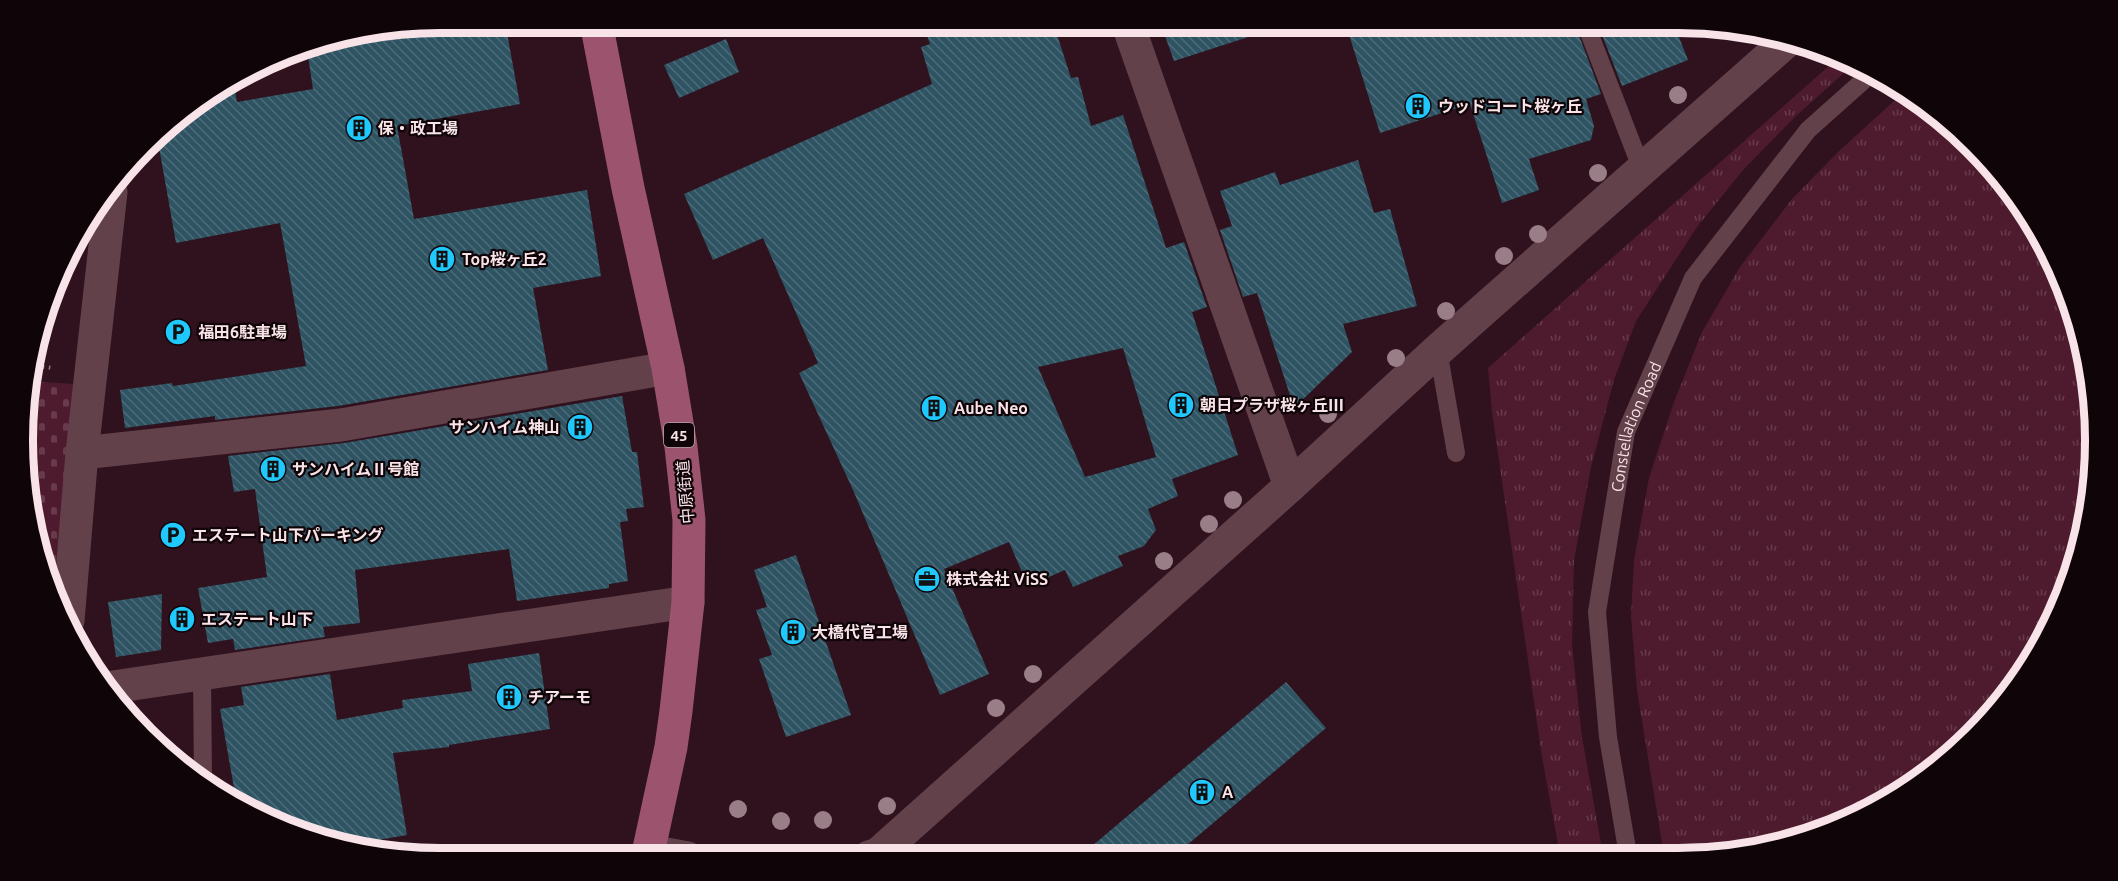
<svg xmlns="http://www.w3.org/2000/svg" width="2118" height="881" viewBox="0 0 2118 881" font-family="Ubuntu,'Noto Sans JP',sans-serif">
  <defs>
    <pattern id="grass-tufts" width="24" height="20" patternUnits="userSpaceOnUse" patternTransform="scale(1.5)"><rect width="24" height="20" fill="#4e1a2e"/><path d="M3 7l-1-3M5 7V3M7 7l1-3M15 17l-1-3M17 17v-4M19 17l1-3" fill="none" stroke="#683b4c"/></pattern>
    <pattern id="cemetery-stones" width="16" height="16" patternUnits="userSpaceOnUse" patternTransform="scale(1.5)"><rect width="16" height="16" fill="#4e1a2e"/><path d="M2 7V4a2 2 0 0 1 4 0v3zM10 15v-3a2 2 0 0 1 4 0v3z" fill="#683b4c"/></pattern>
    <pattern id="park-dots" width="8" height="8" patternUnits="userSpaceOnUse" patternTransform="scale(1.5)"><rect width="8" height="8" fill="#4e1a2e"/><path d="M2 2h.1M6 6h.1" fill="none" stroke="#683b4c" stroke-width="1.8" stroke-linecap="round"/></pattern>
    <pattern id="building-back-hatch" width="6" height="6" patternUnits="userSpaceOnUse" patternTransform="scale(1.5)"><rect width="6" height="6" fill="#2e5362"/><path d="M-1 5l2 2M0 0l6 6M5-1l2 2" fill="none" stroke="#4d6c78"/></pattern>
  </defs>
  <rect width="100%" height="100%" fill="#2f121d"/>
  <g fill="url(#grass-tufts)">
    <path d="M1839,57L1854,64L1796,116L1743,170L1697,227L1636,321L1614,380L1591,467L1574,560L1572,646L1582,737L1603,855H1560L1542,757L1492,412L1488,368Z"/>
    <path d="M1905,91L1953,126L2009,186L2052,255L2081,332L2095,413L2092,495L2073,575L2025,673L1953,755L1862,816L1732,855H1664L1637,690L1631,616L1634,560L1649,478L1674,402L1702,332L1740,267L1792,199L1839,151Z"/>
  </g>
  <path fill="url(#cemetery-stones)" d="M27,381L74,384L54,583L30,522Z"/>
  <path fill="url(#park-dots)" d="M52,291L45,338L37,337L45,306Z"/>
  <g fill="url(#building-back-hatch)" fill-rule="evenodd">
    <path d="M441,22H505L520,104L397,126L414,219L587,190L601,276L533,288L548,370L338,406L215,420V416L125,428L120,390L172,383L173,386L306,366L280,223L176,243L157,136L165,126L233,78L237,102L313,89L308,56L321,53L319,43Z"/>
    <path d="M922,22H1053L1071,78L1078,77L1091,126L1123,115L1166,248L1184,242L1207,307L1192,312L1238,455L1172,479L1178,496L1148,509L1156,530L1144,546L1118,556L1123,566L1073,587L1065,570L1028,586L1009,542L944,569L989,674L940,695L853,490L799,373L818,363L763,238L713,260L684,194L932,84L921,47L930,44ZM1123,348L1156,457L1085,477L1038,367Z"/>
    <path d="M1160,22H1269L1270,30L1174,61Z"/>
    <path d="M1345,22H1574L1601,94L1586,99L1594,126L1591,140L1529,159L1539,190L1502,203L1470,104L1380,133Z"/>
    <path d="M1597,22H1673L1688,60L1622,86Z"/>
    <path d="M726,39L739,72L679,98L664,65Z"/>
    <path d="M1358,160L1374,213L1390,209L1417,306L1343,324L1352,352L1294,408L1257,293L1243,297L1220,230L1232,226L1220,191L1275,172L1280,185Z"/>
    <path d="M622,396L632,452H637L644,507L626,509L628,521L620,522L628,581L609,584V588L517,601L509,549L355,570L360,623L323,627L325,637L235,650L233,639L208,643L198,588L267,577L255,489L234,492L228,456L344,443Z"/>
    <path d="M796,555L851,715L786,737L759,659L772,655L756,610L767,607L754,570Z"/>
    <path d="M162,594L161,650L116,657L108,602Z"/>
    <path d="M539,653L550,729L449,745V747L393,753L407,835L355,844L306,836L236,799L220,709L244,705L241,687L330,674L337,720L403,708L402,700L472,691L468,664Z"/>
    <path d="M1286,682L1326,728L1174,856L1079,857Z"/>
  </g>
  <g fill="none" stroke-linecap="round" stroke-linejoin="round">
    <path stroke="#937a82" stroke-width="4" stroke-dasharray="1.5 4.5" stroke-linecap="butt" d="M31,365L52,368"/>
    <g stroke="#62414b" stroke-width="18">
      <path d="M1585,22L1642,170"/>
      <path d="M1438,350L1456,453"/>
      <path d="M202,674L203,781"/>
      <path id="s1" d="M1628,855L1608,737L1597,612L1626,432L1693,278L1808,130L1873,72"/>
    </g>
    <g stroke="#62414b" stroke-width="33">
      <path d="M1127,22L1290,486"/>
      <path d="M82,453L341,425L668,368"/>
      <path d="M68,621L82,453L111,192"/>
      <path d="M106,688L688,602"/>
    </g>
    <g stroke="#62414b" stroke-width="33">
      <path d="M650,851L688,858"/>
      <path d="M869,857L878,854L1290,486L1438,350L1787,41"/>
    </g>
    <path stroke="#9c536d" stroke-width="33" d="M596,22L628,188L668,368L681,447L689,520L688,602L676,711L671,747L647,858"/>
  </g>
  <g fill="#997e87">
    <circle cx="1678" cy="95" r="9"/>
    <circle cx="1598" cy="173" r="9"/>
    <circle cx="1538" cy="234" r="9"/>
    <circle cx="1504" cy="256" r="9"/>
    <circle cx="1446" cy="311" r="9"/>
    <circle cx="1396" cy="358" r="9"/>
    <circle cx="1328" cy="414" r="9"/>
    <circle cx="1233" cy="500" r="9"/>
    <circle cx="1209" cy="524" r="9"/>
    <circle cx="1164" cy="561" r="9"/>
    <circle cx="1033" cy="674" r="9"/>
    <circle cx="996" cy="708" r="9"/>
    <circle cx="887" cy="806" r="9"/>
    <circle cx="738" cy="809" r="9"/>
    <circle cx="823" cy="820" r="9"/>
    <circle cx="781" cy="821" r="9"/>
  </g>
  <defs>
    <symbol id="building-disc" viewBox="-11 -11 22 22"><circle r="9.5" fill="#20c9fd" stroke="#0f0407"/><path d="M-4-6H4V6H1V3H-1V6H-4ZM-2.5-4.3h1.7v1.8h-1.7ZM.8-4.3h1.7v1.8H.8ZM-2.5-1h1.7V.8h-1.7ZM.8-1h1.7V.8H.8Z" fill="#111"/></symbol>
    <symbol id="parking-disc" viewBox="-11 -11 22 22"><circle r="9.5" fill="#20c9fd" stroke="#0f0407"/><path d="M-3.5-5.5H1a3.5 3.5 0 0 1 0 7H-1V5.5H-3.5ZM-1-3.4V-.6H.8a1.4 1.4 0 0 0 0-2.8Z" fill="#111"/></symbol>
    <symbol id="office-disc" viewBox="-11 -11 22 22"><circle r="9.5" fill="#20c9fd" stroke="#0f0407"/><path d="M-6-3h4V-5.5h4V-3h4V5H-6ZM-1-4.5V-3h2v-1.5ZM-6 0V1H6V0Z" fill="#111"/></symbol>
  </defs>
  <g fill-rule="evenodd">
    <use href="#building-disc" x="1403" y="91" width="30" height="30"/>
    <use href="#building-disc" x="344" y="113" width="30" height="30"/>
    <use href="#building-disc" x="427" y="244" width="30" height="30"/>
    <use href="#parking-disc" x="163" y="317" width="30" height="30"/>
    <use href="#building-disc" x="1166" y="390" width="30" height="30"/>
    <use href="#building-disc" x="919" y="393" width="30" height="30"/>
    <use href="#building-disc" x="565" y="412" width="30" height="30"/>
    <use href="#building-disc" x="258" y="454" width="30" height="30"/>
    <use href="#parking-disc" x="158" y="520" width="30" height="30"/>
    <use href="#office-disc" x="912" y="564" width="30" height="30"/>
    <use href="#building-disc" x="167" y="604" width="30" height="30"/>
    <use href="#building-disc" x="778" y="617" width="30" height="30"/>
    <use href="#building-disc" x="494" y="682" width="30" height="30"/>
    <use href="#building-disc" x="1187" y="777" width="30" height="30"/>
  </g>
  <g text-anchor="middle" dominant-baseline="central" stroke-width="4.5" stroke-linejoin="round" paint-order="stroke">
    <rect fill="#0f0407" stroke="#b2a0a4" stroke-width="1.5" x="664" y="423" width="30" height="24" rx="4.5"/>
    <g font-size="15" font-weight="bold" fill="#f8e3e8">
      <text x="679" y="435">45</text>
    </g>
    <g font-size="16" font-weight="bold" fill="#f8e3e8" stroke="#0f0407" text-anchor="start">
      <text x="1438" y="106">ウッドコート桜ヶ丘</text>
      <text x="378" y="128">保・政工場</text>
      <text x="462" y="259">Top桜ヶ丘2</text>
      <text x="198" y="332">福田6駐車場</text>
      <text x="1200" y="405">朝日プラザ桜ヶ丘Ⅲ</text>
      <text x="954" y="408">Aube Neo</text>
      <text x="560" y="427" text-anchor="end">サンハイム神山</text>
      <text x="292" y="469">サンハイムⅡ号館</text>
      <text x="192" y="535">エステート山下パーキング</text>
      <text x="946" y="579">株式会社 ViSS</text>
      <text x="201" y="619">エステート山下</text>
      <text x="812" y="632">大橋代官工場</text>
      <text x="528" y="697">チアーモ</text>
      <text x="1222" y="792">A</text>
    </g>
    <g font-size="16" fill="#f8e3e8" stroke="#0f0407">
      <text stroke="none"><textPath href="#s1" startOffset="435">Constellation Road</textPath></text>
      <text transform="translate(685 492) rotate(-95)">中原街道</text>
    </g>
  </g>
  <path d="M0 0H2118V881H0ZM440 33H1678A407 407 0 0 1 2085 440V441A407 407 0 0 1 1678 848H440A407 407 0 0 1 33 441V440A407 407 0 0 1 440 33Z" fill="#0f0407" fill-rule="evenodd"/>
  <path fill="none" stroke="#f8e3e8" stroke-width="8" d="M440 33H1678A407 407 0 0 1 2085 440V441A407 407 0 0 1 1678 848H440A407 407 0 0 1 33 441V440A407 407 0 0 1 440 33Z"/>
</svg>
